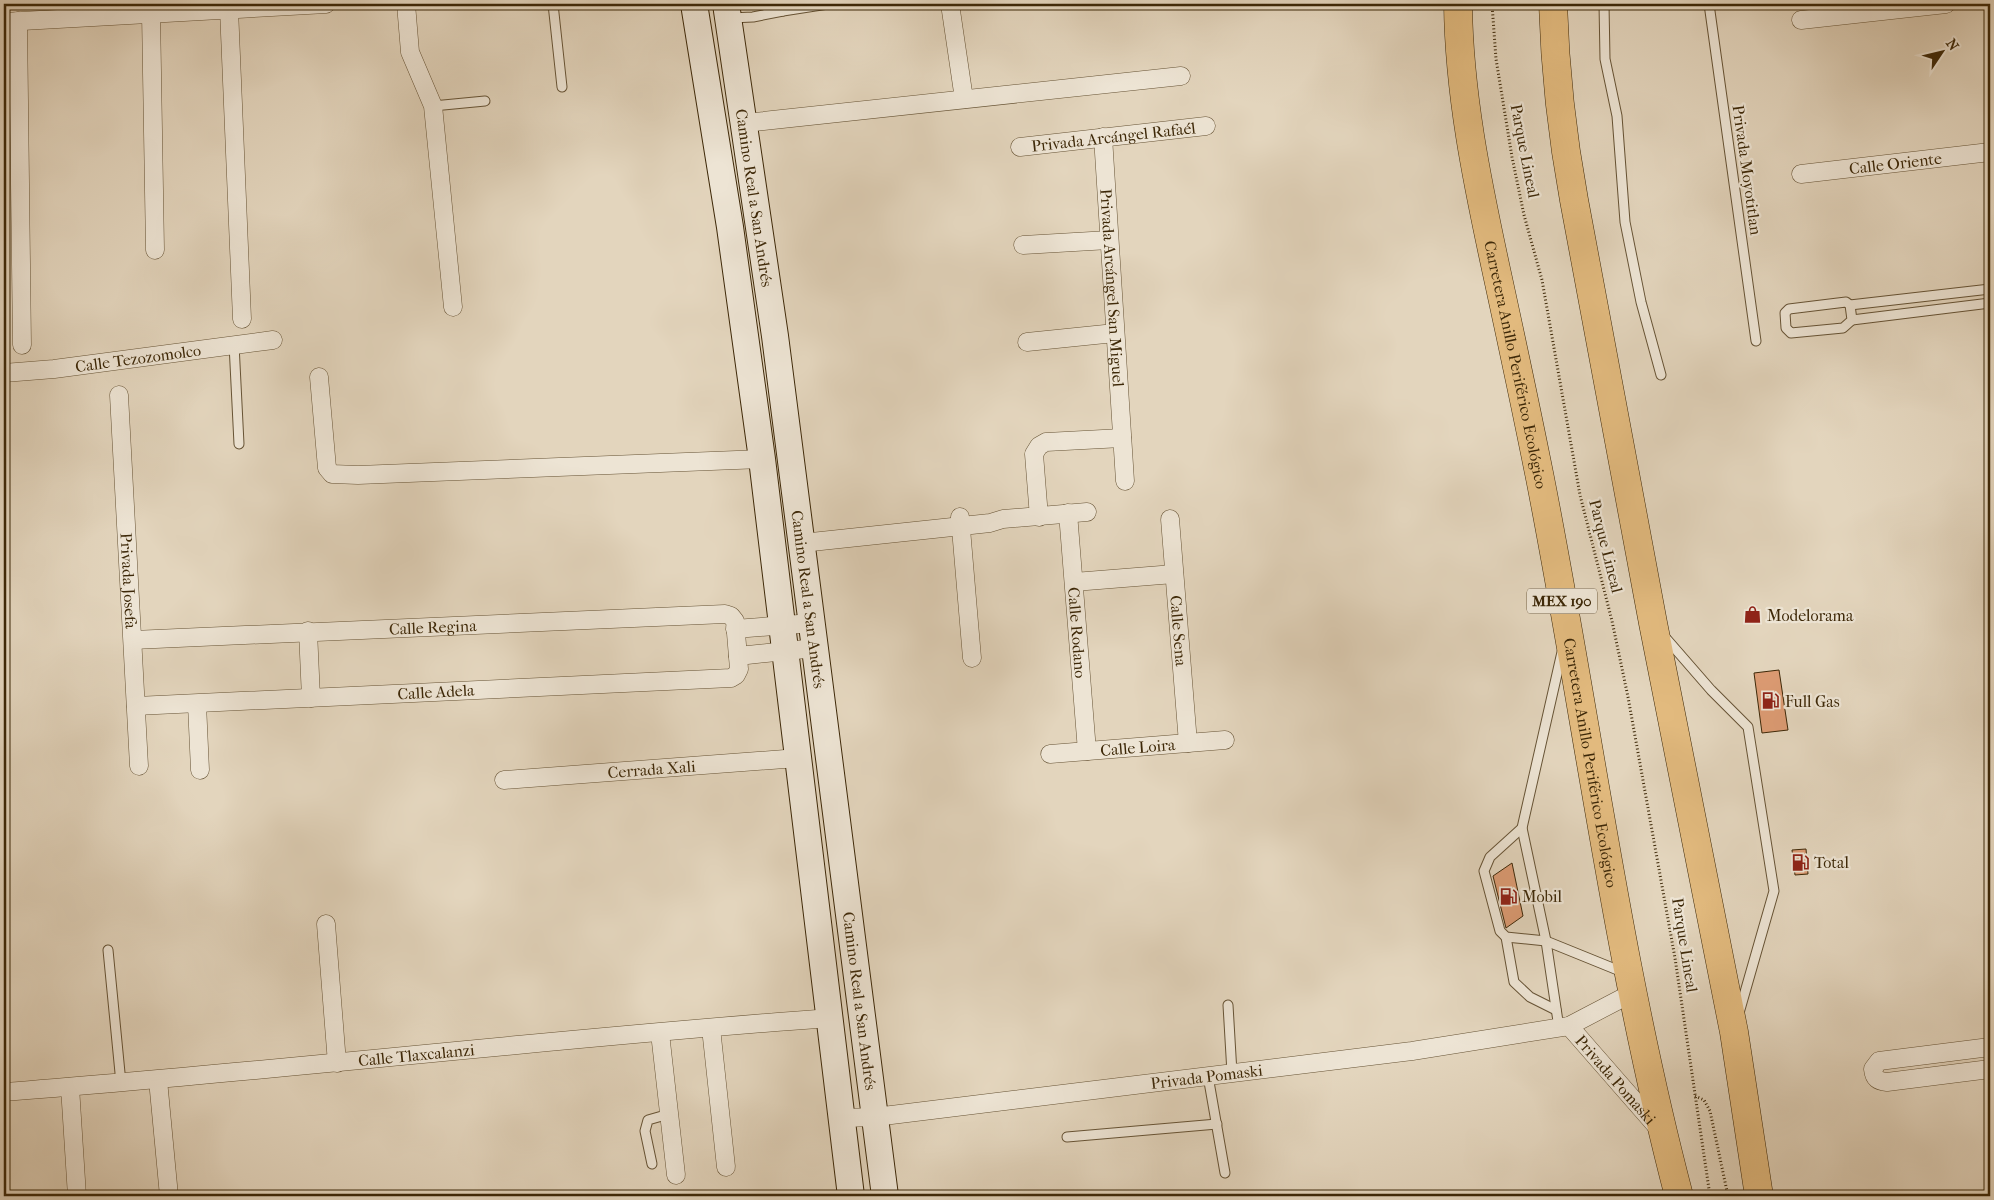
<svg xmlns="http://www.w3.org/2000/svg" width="1994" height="1200" viewBox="0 0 1994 1200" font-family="'IM FELL French Canon',serif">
  <rect width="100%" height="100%" fill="#e3d5bd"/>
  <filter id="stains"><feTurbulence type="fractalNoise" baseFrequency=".004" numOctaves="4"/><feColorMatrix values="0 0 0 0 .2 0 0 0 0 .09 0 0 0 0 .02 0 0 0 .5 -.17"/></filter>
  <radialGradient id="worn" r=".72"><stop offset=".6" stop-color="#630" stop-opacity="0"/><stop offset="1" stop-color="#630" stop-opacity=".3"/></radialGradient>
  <g fill="#dc9b73" stroke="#3d2808">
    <path d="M1779,670L1788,730L1762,733L1754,673Z"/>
    <path d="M1806,849L1808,874L1795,875L1792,850Z"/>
    <path d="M1512,863L1523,916L1506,928L1493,876Z"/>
  </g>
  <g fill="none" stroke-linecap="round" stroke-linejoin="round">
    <defs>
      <g id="service">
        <path d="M72,4L74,18"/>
        <path d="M553,4L562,87"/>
        <path d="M1604,4L1605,59L1617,116L1625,222L1641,302L1661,375"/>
        <path d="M1709,4L1756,341"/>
        <path d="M783,11L828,4"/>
        <path d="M731,18L753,17L783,11L785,4"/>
        <path d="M433,106L485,101"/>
        <path d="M1846,302L1850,305L1852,320L1843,328L1791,333L1786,328L1785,313L1789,309Z"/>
        <path d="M1850,305L1990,289"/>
        <path d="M1852,320L1990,303"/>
        <path d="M234,344L239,444"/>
        <path d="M1664,636L1711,690L1748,727L1774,891L1739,1013"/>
        <path d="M1522,828L1490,857L1484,871L1500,931L1506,937L1546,941L1625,973"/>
        <path d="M1506,937L1514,982L1530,997L1556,1010"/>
        <path d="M108,950L121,1083"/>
        <path d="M1228,1005L1232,1073"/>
        <path d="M1559,1028L1546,941L1522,828L1562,652"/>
        <path d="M1208,1076L1225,1173"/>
        <path d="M1067,1137L1217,1124"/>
        <path d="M652,1164L645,1131L648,1120L669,1114"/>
      </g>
      <g id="minor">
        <path d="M406,4L410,52L433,106L453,307"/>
        <path d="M950,4L964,99"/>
        <path d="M229,9L242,319"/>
        <path d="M151,13L155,250"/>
        <path d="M1801,20L1946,4"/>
        <path d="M18,21L22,345"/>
        <path d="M4,22L326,4"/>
        <path d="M745,123L1181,76"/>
        <path id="s1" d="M1103,137L1125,481"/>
        <path id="s2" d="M1020,147L1206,126"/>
        <path id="s3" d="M1801,174L1990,152"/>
        <path d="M1023,245L1109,240"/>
        <path d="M1027,342L1115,333"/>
        <path id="s4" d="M4,373L54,369L273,340"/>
        <path d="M319,377L327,468L332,474L358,475L762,459"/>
        <path id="s5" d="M119,395L139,766"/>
        <path id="s6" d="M1068,513L1087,751"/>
        <path d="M960,517L972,658"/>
        <path d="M1039,517L1034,454L1039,446L1046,442L1122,438"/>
        <path id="s7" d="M1170,519L1188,743"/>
        <path d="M802,543L990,523L1003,519L1087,512"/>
        <path d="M1074,582L1174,574"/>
        <path d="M735,629L812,623"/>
        <path d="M308,631L311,698"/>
        <path id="s8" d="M133,640L725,614L731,616L735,621L739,669L736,675L731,678L136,706"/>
        <path d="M738,656L815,648"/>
        <path d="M197,704L200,770"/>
        <path id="s9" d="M1050,754L1225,740"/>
        <path id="s10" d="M504,780L798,758"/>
        <path d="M326,924L337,1063"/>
        <path id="s11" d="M1569,1026L1659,1129"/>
        <path d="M711,1028L726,1167"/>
        <path d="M660,1033L676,1175"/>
        <path d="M1990,1047L1879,1061L1873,1069C1874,1079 1878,1081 1887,1082L1990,1069"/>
        <path d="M158,1080L169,1196"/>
        <path d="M70,1087L77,1196"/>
        <path id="s12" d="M4,1092C279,1071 554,1038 830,1018"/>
        <path id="s13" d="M843,1118L875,1117L1412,1051L1569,1026L1634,992"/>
      </g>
      <g id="secondary">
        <path d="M694,4L730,227L762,459L851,1196"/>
        <path id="s14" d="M726,4L775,336L885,1196"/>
      </g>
      <g id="trunk">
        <path id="s15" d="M1458,4C1459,94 1477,181 1496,269C1511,338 1526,408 1540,478C1587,717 1617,960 1679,1196"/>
        <path d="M1553,4C1555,70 1562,135 1574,200L1653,623L1734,1032L1759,1196"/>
      </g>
    </defs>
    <use href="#service" stroke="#665335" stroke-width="11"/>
    <use href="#minor" stroke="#665335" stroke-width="19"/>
    <use href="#secondary" stroke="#3d2808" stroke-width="28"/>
    <use href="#trunk" stroke="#3d2808" stroke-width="29"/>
    <g stroke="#3d2808" stroke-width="3" stroke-dasharray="1 2.5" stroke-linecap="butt">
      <path d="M1492,4L1496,59L1512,157L1524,215L1542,280L1580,495L1612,621L1628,697L1675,958L1710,1196"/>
      <path d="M1695,1096L1704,1100L1710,1111L1728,1196"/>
    </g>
    <use href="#service" stroke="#ede4d4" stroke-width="9"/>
    <use href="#minor" stroke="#ede4d4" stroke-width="18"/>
    <use href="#secondary" stroke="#ede4d4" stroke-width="26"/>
    <use href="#trunk" stroke="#e2ba7e" stroke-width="28"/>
  </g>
  <defs>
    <symbol id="shop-bare" viewBox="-9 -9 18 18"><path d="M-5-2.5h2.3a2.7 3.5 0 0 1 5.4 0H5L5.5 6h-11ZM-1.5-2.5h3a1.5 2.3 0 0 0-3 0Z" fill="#8f2418" stroke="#ede4d4" stroke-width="2.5" paint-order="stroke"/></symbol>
    <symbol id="fuel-bare" viewBox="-9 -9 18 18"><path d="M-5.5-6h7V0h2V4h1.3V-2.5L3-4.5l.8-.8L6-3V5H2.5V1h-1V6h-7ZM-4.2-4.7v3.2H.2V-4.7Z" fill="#8f2418" stroke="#ede4d4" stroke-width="2.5" paint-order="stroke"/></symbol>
  </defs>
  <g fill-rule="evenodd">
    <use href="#shop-bare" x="1740" y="602" width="25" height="25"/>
    <use href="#fuel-bare" x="1758" y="688" width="25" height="25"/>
    <use href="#fuel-bare" x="1788" y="850" width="25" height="25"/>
    <use href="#fuel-bare" x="1496" y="884" width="25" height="25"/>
  </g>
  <g text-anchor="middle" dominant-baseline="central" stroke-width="4.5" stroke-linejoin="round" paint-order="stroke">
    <rect fill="#ede4d4" stroke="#726045" stroke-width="1" x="1527" y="588.5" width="70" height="25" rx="4"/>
    <g font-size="15" font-weight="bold" fill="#3d2808">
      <text x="1562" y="601">MEX 190</text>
    </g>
    <g font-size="16" fill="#3d2808" stroke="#ede4d4">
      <text stroke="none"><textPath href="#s2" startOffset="94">Privada Arcángel Rafaél</textPath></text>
      <text transform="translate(1525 151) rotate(79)">Parque Lineal</text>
      <text stroke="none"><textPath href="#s3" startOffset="95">Calle Oriente</textPath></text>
      <text transform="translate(1747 170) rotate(82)">Privada Moyotitlan</text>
      <text stroke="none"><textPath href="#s14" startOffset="196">Camino Real a San Andrés</textPath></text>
      <text stroke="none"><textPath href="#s1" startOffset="151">Privada Arcángel San Miguel</textPath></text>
      <text stroke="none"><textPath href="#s4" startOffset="135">Calle Tezozomolco</textPath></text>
      <text stroke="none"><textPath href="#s15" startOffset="366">Carretera Anillo Periférico Ecológico</textPath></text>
      <text transform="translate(1606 546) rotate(76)">Parque Lineal</text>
      <text stroke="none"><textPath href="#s5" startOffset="186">Privada Josefa</textPath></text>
      <text stroke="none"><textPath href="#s14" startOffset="601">Camino Real a San Andrés</textPath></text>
      <text stroke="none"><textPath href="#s8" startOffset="300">Calle Regina</textPath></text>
      <text stroke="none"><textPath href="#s7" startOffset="112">Calle Sena</textPath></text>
      <text stroke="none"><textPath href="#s6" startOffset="120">Calle Rodano</textPath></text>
      <text transform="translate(436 692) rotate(-3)">Calle Adela</text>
      <text stroke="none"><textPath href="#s9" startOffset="88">Calle Loira</textPath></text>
      <text stroke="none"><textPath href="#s15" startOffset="771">Carretera Anillo Periférico Ecológico</textPath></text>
      <text stroke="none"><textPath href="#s10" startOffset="148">Cerrada Xali</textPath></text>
      <text transform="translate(1685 945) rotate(81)">Parque Lineal</text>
      <text stroke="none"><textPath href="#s14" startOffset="1006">Camino Real a San Andrés</textPath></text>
      <text stroke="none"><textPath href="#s12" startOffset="414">Calle Tlaxcalanzi</textPath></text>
      <text stroke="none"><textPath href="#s13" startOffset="366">Privada Pomaski</textPath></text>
      <text stroke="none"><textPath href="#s11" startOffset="71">Privada Pomaski</textPath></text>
    </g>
    <g font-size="16" fill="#3d2808" stroke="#ede4d4" text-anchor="start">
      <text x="1767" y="615">Modelorama</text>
      <text x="1785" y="701">Full Gas</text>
      <text x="1814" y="862">Total</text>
      <text x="1522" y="896">Mobil</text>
    </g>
  </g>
  <rect width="1994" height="1200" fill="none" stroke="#e3d5bd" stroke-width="20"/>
  <rect x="5" y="5" width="1984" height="1190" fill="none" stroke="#3d2808" stroke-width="2.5"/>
  <rect x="10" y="10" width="1974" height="1180" fill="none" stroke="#3d2808"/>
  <g transform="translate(1942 52) rotate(55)" stroke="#ede4d4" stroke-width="4" paint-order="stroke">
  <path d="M0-4L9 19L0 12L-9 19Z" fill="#3d2808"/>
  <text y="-8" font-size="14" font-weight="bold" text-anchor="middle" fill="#3d2808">N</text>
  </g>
  <rect width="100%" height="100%" filter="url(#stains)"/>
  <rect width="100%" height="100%" fill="url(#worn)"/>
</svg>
